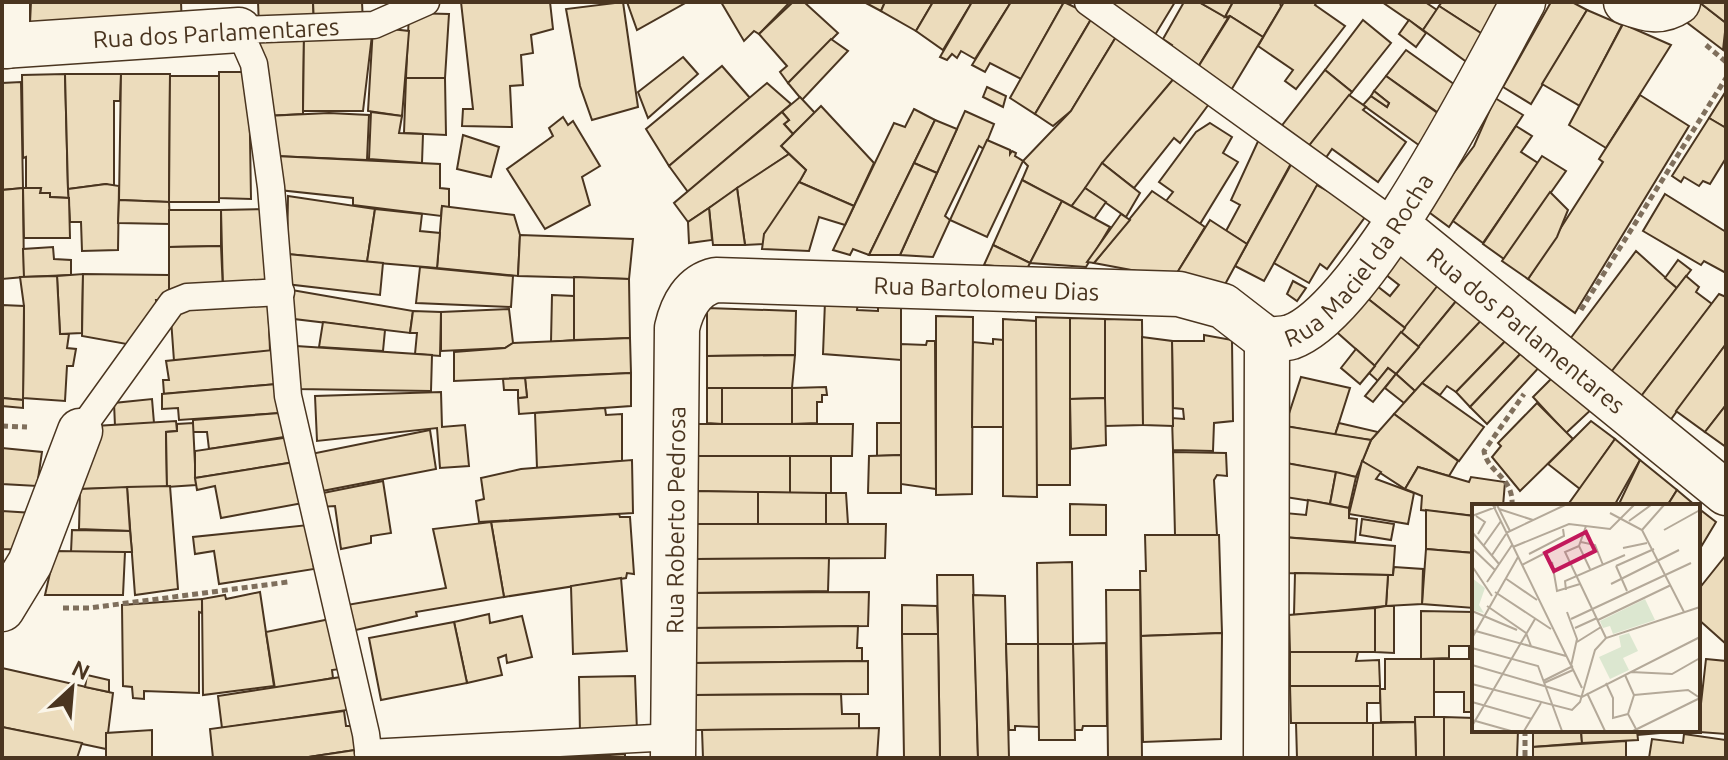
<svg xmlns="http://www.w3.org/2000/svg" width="1728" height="760" viewBox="0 0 1728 760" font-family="Ubuntu,sans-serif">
  <rect width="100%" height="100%" fill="#fbf6e9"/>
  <g fill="#ecdcbc" stroke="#4a3520" stroke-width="2">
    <path d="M31,2H181L182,27L30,23Z"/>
    <path d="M258,2H313L314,24L259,26Z"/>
    <path d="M313,2H362L363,23L314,24Z"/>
    <path d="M461,2H550L553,29L531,35L533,53L521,55L523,85L510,86L512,127L462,126L463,109H473Z"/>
    <path d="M623,2L638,107L592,120L580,86L566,9Z"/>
    <path d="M627,2H687L637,30Z"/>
    <path d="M721,2H790L759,34L754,31L744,41Z"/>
    <path d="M793,2H804L838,33L788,83L780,72L787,66L759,34Z"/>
    <path d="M864,2H885L881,11Z"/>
    <path d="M885,2H933L916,31L881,11Z"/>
    <path d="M933,2H972L943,50L916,31Z"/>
    <path d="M972,2H1011L975,59L961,51L957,58L952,54L947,60L940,57Z"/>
    <path d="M1011,2H1064L1021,79L990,63L985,72L972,65Z"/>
    <path d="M1064,2L1093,16L1035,114L1010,98Z"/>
    <path d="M1097,2H1175L1155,35Z"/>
    <path d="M1184,2H1199L1228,18L1195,72L1167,53L1172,45L1163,39Z"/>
    <path d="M1199,2H1233L1225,17Z"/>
    <path d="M1233,2H1280L1281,7L1263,37L1230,16L1225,17Z"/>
    <path d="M1284,2H1317L1315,5L1345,26L1296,89L1285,81L1293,70L1258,46Z"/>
    <path d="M1382,2H1425L1437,10L1423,30Z"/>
    <path d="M1442,2H1508L1487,37L1439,6Z"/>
    <path d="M1551,2H1572L1587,10L1531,104L1503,87Z"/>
    <path d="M1699,2L1726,23L1723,50L1677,15Z"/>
    <path d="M1699,2H1726V23Z"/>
    <path d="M1439,6L1487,37L1472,66L1423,30Z"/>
    <path d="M1587,10L1622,25L1580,106L1542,84Z"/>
    <path d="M409,13L449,14L445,78H406Z"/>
    <path d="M1093,16L1119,32L1071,111L1053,126L1035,114Z"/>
    <path d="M1230,16L1263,37L1227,97L1195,72Z"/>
    <path d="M1363,20L1391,43L1352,92L1325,70Z"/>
    <path d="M1409,20L1426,33L1416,47L1399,34Z"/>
    <path d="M1623,24L1671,45L1606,148L1569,125Z"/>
    <path d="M373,27L409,31L402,116L368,111Z"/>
    <path d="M1119,32L1176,76L1071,207L1022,180L1028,166L1023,161L1071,111Z"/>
    <path d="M304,35L303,114L266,116L257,37Z"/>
    <path d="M304,35H372L363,111H303Z"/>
    <path d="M831,39L848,51L802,100L788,83Z"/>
    <path d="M1406,50L1465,92L1447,119L1386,76Z"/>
    <path d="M683,57L698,74L648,118L638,92Z"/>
    <path d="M722,66L750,98L669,166L646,129Z"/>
    <path d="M1325,70L1352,92L1308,147L1280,128Z"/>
    <path d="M219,72H244L249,77L251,199L218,198Z"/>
    <path d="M65,74L68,189L69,198L50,197V193H40L41,188H26V157L23,158L22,75Z"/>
    <path d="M65,74H121L120,101H114V187L106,184L68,189Z"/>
    <path d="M121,74H170L169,202L119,200Z"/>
    <path d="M170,76H219V202H169Z"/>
    <path d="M1176,76L1209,104L1180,143L1174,138L1134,188L1102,163Z"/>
    <path d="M1386,76L1450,122L1427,151L1363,105L1371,96L1387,107L1389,103L1374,91Z"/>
    <path d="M406,78H445L446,135L404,133Z"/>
    <path d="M21,82L23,188L2,190V83Z"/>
    <path d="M767,83L791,104L688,192L669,166Z"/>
    <path d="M987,87L1006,96L1003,107L983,97Z"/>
    <path d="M1374,91L1389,103L1387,107L1371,96Z"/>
    <path d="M1726,91V128L1709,118Z"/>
    <path d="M1349,95L1366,107L1363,110L1406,142L1378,182L1332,149L1325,159L1308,147Z"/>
    <path d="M1640,95L1689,126L1575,313L1528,279L1603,162L1599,159Z"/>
    <path d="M800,97L815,113L793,134L784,124L789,120L782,112Z"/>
    <path d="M1495,98L1523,115L1449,227L1426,210L1474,146Z"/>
    <path d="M821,106L874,163L854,206L799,182L806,170L781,146Z"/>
    <path d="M914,109L935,120L869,255L853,249L850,255L833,250L894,123L905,127Z"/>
    <path d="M965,111L994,124L984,149L979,146L945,216L950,220L933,257L900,255Z"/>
    <path d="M371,112L402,116L399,133L423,134L422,163L369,159Z"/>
    <path d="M782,112L789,120L784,124L793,134L781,146L789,154L688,222L674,203Z"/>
    <path d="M329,113L369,115L367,160L275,156L266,116Z"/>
    <path d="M563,117L568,125L573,121L600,166L582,177L590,205L545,229L507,169L553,136L549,128Z"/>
    <path d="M1709,118L1726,128V158L1710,184L1703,181L1699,186L1684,177L1681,182L1672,176Z"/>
    <path d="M935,120L957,129L937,173L914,163Z"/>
    <path d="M1210,123L1232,137L1223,153L1238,162L1200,224L1166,201L1173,192L1159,182L1196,132Z"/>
    <path d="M1516,126L1532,136L1521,152L1538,163L1483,243L1453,221Z"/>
    <path d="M463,135L499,147L491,177L457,169Z"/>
    <path d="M1260,137L1294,158L1247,244L1226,231L1240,205L1231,200Z"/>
    <path d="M987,140L1010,150V154L1012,151L1016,153L1015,156L1023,161L987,237L950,220Z"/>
    <path d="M789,154L806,170L783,211L764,234V244L745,245L737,188Z"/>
    <path d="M275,156L440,164V188L449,189V208L442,206L441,216L353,205V198L279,190Z"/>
    <path d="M1542,156L1566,171L1504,259L1483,244Z"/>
    <path d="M1293,161L1323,175L1264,281L1235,266Z"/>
    <path d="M914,163L937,173L900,255H869Z"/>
    <path d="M1102,163L1140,193L1126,217L1085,188Z"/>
    <path d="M1022,180L1062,201L1030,263L993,245Z"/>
    <path d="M799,182L854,206L845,225L819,217L809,251L762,249L764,234Z"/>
    <path d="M106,184L119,186L118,250L82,251L81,222H70L68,189Z"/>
    <path d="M1317,185L1368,213L1327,269L1320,264L1309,283L1274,263Z"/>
    <path d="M23,188L24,277L2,279V190Z"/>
    <path d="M23,188H41L40,193H50V197L69,198L70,238H24Z"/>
    <path d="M737,188L745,245H713L709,208Z"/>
    <path d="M1085,188L1106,202L1094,219L1071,207Z"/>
    <path d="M1152,191L1205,227L1174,278L1094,263Z"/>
    <path d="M1550,192L1568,210L1557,237L1528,279L1502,261Z"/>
    <path d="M1665,194L1726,232V273L1704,261L1701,265L1643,231Z"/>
    <path d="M288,196L375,209L367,262L287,254Z"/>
    <path d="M119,200L169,202L170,224L118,223Z"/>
    <path d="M1062,201L1110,227L1086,267L1030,263Z"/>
    <path d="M442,206L514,215L520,235L518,276L437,268Z"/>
    <path d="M709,208L712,240L689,243L688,222Z"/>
    <path d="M269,209L272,290L223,291L221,210Z"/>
    <path d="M375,209L422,214L420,231L440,233L437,268L367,262Z"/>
    <path d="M169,210H221V246L169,247Z"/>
    <path d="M1121,214L1130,220L1094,263L1087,262Z"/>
    <path d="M1210,220L1247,244L1223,288L1175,276Z"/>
    <path d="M520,235L633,239L629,279L518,276Z"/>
    <path d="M993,245L1030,263L1027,269L984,265Z"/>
    <path d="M221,246L223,291L169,293V247Z"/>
    <path d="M1408,246L1445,277L1405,328L1367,298L1377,286L1390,296L1399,285L1385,274Z"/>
    <path d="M53,247L54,259L71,260V275L24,277L23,249Z"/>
    <path d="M1636,251L1677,288L1611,373L1570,339Z"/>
    <path d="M287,254L383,263L380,295L286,284Z"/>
    <path d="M1678,260L1691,270L1677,288L1665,278Z"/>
    <path d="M420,267L513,276L511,307L416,303Z"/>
    <path d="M83,274L82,333L60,334L57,276Z"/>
    <path d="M83,274L169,275V300H156L157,305L132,345L82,336Z"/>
    <path d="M1446,275L1466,289L1419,347L1401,332Z"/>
    <path d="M57,276L60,334H69L67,348L76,349L73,366H67L65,401L23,398L24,306L20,277Z"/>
    <path d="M1686,276L1699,287L1696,292L1712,304L1639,399L1608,376Z"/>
    <path d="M574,277L629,279L630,338L574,340Z"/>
    <path d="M1293,281L1306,288L1297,301L1287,294Z"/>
    <path d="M286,289L413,311L410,333L286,318Z"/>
    <path d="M1466,289L1492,310L1415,391L1396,374Z"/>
    <path d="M1719,294L1726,297V344L1669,422L1639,399Z"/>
    <path d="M552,295L574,296V340L551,342Z"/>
    <path d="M1367,298L1405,328L1375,366L1331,327Z"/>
    <path d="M268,299L270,351L174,361L171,319L175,311Z"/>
    <path d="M825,301L858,302L857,310L878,311V304L901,306V360L823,354Z"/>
    <path d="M2,305L24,306L23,400L2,398Z"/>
    <path d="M707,308L796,311L795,355L707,356Z"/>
    <path d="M509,309L513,343L505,348L441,351V312Z"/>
    <path d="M413,311L441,312L440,356L415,354L417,333H410Z"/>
    <path d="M1490,311L1514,332L1456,392L1447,386L1440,395L1422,383Z"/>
    <path d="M936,316L973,317L972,494L936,495Z"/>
    <path d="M1036,317L1070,318V485H1036Z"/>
    <path d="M1070,318L1105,319V398L1070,399Z"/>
    <path d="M1003,319L1036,321L1037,497L1003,496Z"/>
    <path d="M1105,319L1142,320L1143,425L1105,426Z"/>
    <path d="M323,322L385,330L383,351L319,347Z"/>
    <path d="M1401,332L1419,347L1396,374L1388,368L1378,381L1369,373Z"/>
    <path d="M1514,332L1527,347L1470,407L1456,392Z"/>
    <path d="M1204,335L1232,340L1233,421L1214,423L1213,451L1173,450L1172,418L1184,419L1183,409L1173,408L1172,341H1204Z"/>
    <path d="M1142,337L1172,341L1173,426L1143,425Z"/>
    <path d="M630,338L631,373L454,381V352L505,348L513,343Z"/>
    <path d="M993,339L1003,340V427H972L973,342L993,344Z"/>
    <path d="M927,341H935L936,489L901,484V344L926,345Z"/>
    <path d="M1726,344V405L1705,432L1676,411Z"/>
    <path d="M296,346L432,355L431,391L296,389Z"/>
    <path d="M1527,347L1543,363L1487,424L1470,407Z"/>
    <path d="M1356,349L1375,366L1360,384L1341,368Z"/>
    <path d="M273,350L277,384L164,394L163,380H169L166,361Z"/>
    <path d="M795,355L792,388H707V356Z"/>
    <path d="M1388,368L1396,374L1373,402L1365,396Z"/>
    <path d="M1560,370L1595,406L1566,433L1533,397Z"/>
    <path d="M631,373V406L519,414L518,398L527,397L525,378Z"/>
    <path d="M1396,374L1415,391L1404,403L1385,388Z"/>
    <path d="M1301,377L1350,388L1335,435L1285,426Z"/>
    <path d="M525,378L527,397L518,398V390H504L503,379Z"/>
    <path d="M1422,383L1484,427L1459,461L1394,414Z"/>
    <path d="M277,384L280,413L179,420L178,408L162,409V394Z"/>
    <path d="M826,387L827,395H822V402H817V423L792,424V388Z"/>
    <path d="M707,388H722V424L707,423Z"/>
    <rect x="722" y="388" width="70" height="36"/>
    <path d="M441,392L442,427L465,425L469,466L440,468L437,428L317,441L315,396Z"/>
    <path d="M2,398L23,400V408L2,406Z"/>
    <path d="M1105,398L1106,445L1071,449L1070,399Z"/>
    <path d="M152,399L154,423L115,426L114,403Z"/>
    <path d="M1537,403L1573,439L1520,491L1492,457L1501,446L1498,443Z"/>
    <path d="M1726,405V447L1705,432Z"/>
    <path d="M605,408L606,415L622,414V461L537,468L535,413Z"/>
    <path d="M280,413L284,437L209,449L207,432H193V420Z"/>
    <path d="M1394,414L1458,461L1449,476L1418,467L1405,489L1362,461L1371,440Z"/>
    <path d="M176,421L177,431L166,432L167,487L80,489L95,426Z"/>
    <path d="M1591,421L1615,439L1580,489L1548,464Z"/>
    <path d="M193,423L196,485L167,487L166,432L177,431V424Z"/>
    <path d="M877,423H901V455L877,456Z"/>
    <path d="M1339,423L1378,432L1371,440L1335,435Z"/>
    <path d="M691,424H853L852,456H690Z"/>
    <path d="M1285,426L1371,440L1356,477L1286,463Z"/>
    <path d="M430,430L436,469L317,492L311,454Z"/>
    <path d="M290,437L295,462L195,478V451Z"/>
    <path d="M1615,439L1640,460L1614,506H1567Z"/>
    <path d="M2,448L42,452L37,486L2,484Z"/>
    <path d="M1173,452L1226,453L1227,476L1217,475L1214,480L1217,535H1175Z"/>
    <path d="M901,455V493H868L869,456Z"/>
    <path d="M690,456H790V493L692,491Z"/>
    <rect x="790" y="456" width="41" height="37"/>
    <path d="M632,460L633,513L479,522L476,501L484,499L481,478L521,469Z"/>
    <path d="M1640,460L1677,490L1667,506H1618Z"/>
    <path d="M1362,461L1381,472L1376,479L1414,493L1408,524L1349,514Z"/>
    <path d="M295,462L303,503L221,518L215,486L197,490L195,478Z"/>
    <path d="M1286,463L1336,472L1330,504L1279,496Z"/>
    <path d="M1418,467L1469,482L1471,477L1505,482L1503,506H1474V516L1421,510L1422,496L1405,489Z"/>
    <path d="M1336,472L1356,477L1349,508L1330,504Z"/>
    <path d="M383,481L391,533L371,536V543L341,549L335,506L320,507L318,494Z"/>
    <path d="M170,486L178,589L135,595L127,487Z"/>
    <path d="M127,487L130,531L79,529L80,489Z"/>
    <path d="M1677,490L1696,506H1667Z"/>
    <path d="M692,491L758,492V525L695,524Z"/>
    <path d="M758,492L826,493V524L758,525Z"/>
    <path d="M826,493H846L848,524H826Z"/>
    <path d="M1308,500L1349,508V518L1357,519L1355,542L1282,537L1285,513L1306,515Z"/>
    <path d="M1070,504L1106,505V535H1070Z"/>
    <path d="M1698,508L1716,522L1698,552Z"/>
    <path d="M1426,510L1474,516V553L1426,549Z"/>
    <path d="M2,511L33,513L28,550L2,549Z"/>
    <path d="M619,514L620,517H630L634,574L627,573L626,578L504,597L491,522Z"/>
    <path d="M1362,519L1394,524L1391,540L1360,535Z"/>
    <path d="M491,522L504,597L416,612L417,616L347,632L341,606L446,588L433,529Z"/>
    <path d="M695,524H886L885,558L695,559Z"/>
    <path d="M308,525L314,569L219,584L214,551L195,554L193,537Z"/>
    <path d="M72,530L130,531L132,552H71Z"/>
    <path d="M1145,535H1219L1222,633L1141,636L1140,571H1146Z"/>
    <path d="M1282,537L1395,546L1393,575L1279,573Z"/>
    <path d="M1426,549L1474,553V608L1422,604Z"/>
    <path d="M55,551L125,552L123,595H45Z"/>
    <path d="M1726,555V644L1698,619V590Z"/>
    <path d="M829,558L828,591L693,593L695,559Z"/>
    <path d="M1072,562L1073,644H1038L1037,563Z"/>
    <path d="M1394,567L1423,569L1422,604L1386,606L1388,575H1393Z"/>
    <path d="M1295,573L1388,575L1386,606L1294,615Z"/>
    <path d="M937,575H973L978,758H940Z"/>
    <path d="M621,578L627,651L573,654L571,586Z"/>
    <path d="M1106,590H1140L1142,758H1108Z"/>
    <path d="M260,592L274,686L203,695L202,599L225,595L226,599Z"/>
    <path d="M869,592L868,626L693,628V593Z"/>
    <path d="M973,595L1005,596L1009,758H978Z"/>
    <path d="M202,599V613L199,612V693L144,691V699L133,698L132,687L123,686L122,605Z"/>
    <path d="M902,605L937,606L938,634H902Z"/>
    <path d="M1386,606H1394V653L1375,652V608Z"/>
    <path d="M1375,608V652H1290L1289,615Z"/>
    <path d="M1421,611L1474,612V659H1469V646H1449V658L1421,659Z"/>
    <path d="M489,614L490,623L522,616L532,657L507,663L506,655L498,658L502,675L467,683L454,622Z"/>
    <path d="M330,619L340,669L332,670L333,678L275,689L266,632Z"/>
    <path d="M454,622L467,683L381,700L369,638Z"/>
    <path d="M858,626L857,648H862V661L694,663L693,628Z"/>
    <path d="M1222,633L1221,739L1143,742L1141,636Z"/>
    <path d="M902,634H938L940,758H904Z"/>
    <path d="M1106,643L1107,726H1083L1082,730H1074L1073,644Z"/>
    <path d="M1006,644H1038L1039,727L1015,726V730H1009Z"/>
    <path d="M1038,644H1073L1075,740H1039Z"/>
    <path d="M1290,652H1358L1356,661L1379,660L1380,686H1290Z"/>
    <path d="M1385,659H1434V717H1415V722H1381L1380,689H1385Z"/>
    <path d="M1434,659H1474V712H1464V692H1434Z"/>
    <path d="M1706,659L1726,661V734L1686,731L1698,730Z"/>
    <path d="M868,661V694L694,695V663Z"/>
    <path d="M2,668L113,693L106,749L2,727Z"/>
    <path d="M87,675L109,680V692L85,687Z"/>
    <path d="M635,676L637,732L580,734L579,677Z"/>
    <path d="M341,677L347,710L222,728L218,696Z"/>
    <path d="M1290,686H1380V703H1367V723H1291Z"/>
    <path d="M841,694L842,714H859V729L695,730L694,695Z"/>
    <path d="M344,711L346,726H352L362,749L302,758H213L210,729Z"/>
    <path d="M1415,717H1444V758H1416Z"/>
    <path d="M1444,717L1474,718V730H1518L1517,758H1444Z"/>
    <path d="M1415,722L1416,758H1373V723Z"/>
    <path d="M1296,723H1373V758H1297Z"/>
    <path d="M2,727L82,743L77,758H2Z"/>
    <path d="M879,728L877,758H703L702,730Z"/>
    <path d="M152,730V758H106V733Z"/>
    <path d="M1533,730H1581L1582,743L1533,747Z"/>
    <path d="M1581,730H1637L1638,740L1582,743Z"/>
    <path d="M1637,730H1682V731L1638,735Z"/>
    <path d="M1684,734L1726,740V758H1649L1652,739L1683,743Z"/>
    <path d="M1626,741V758H1533V747Z"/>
    <path d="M362,749L363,758H302Z"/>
    <path d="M625,754V758H580V757Z"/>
  </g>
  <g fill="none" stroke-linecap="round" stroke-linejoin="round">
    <defs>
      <g id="service">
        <path d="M1088,2L1396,224"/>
        <path d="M80,431L172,303L187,297L281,292"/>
        <path d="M368,753L673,737"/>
        <path d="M369,758L366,734L288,396L271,187L254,64L239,30L374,25L426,2"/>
      </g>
      <g id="minor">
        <path d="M1626,2C1646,9 1660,14 1678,2"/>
        <path d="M2,46L239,30"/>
        <path d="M7,46V2"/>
        <path id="s1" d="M1396,224L1726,493"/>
        <path id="s2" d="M1267,340C1274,339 1284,339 1291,337C1364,311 1483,75 1523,2"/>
        <path d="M2,609L30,563L80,431"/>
        <path id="s3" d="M673,758L677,328C682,306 693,285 716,280L1179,294L1223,306L1267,340"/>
        <path d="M1266,758L1267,340"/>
      </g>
    </defs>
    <use href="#service" stroke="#4a3520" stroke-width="29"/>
    <use href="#minor" stroke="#4a3520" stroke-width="47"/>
    <g stroke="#7f6f5c" stroke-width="5" stroke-dasharray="6 4" stroke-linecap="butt">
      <path d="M1706,45L1726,62"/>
      <path d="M1581,310L1726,78"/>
      <path d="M2,426L27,427"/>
      <path d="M1512,506C1514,476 1488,474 1484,451L1524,394"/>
      <path d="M63,608H89L288,582"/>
      <path d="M1525,730V758"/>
    </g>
    <use href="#service" stroke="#fbf6e9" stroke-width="26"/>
    <use href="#minor" stroke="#fbf6e9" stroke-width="44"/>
  </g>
  <g text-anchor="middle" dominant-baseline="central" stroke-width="6" stroke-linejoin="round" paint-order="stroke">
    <g font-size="24" fill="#4a3520" stroke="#fbf6e9">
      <text transform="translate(216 33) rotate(-3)">Rua dos Parlamentares</text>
      <text stroke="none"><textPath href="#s2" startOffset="128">Rua Maciel da Rocha</textPath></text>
      <text stroke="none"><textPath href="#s3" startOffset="766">Rua Bartolomeu Dias</textPath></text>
      <text stroke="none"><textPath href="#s1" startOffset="168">Rua dos Parlamentares</textPath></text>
      <text stroke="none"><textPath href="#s3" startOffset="238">Rua Roberto Pedrosa</textPath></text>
    </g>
  </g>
  <g transform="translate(1472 504)">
    <rect width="228" height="228" fill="#fbf6e9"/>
    <path d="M0,74L13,84L7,101L12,109L0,106ZM173,95L183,116L141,130L138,122L131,124L128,117ZM157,129L166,147L151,154L157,166L138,175L127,153L149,143L147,132Z" fill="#dce7d0"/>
    <path fill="none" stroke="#b4a999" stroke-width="2" d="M21,1L110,184M25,1L38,27M27,5L61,16M138,9L170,26L212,108M0,12L24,3M4,12L13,18L6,30M157,17L179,1M114,22L107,42L118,65M170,26L192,1M192,26L228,6M0,28L27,60M34,29L93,1M109,38L123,41L131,61M12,41L29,17M107,42L93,48L134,134M41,43L97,20L138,25L162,1M0,44L23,66M151,44L175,39M57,50L92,32L91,25M20,51L34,30M80,58L85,87L108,80M50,61L79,46M0,62L20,92M144,62L182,45M144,62L155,87M33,74L65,96M15,78L40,41M139,80L207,46M94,86L93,77L153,51M23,88L79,125M15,102L54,129L59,142M0,107L45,126M95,108L105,135L99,162M99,115L219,59M126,116L199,81M103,124L125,114M0,126L94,152M0,134L46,53M105,138L129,123M0,144L66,162L90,227M0,161L110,193L228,133M159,168L200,170L228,154M153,171L162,191L156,210L164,225M71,177L101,162M72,179L101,166M134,179L141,194V214L156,210M0,180L100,206L108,198L123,146L134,134L228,103M115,189L133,227M162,191L216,186L228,194M0,198L60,215M0,216L39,227M0,222L63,115M52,227L69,199M161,227L228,194"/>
    <path fill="#c2185b" fill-opacity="0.15" stroke="#c2185b" stroke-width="4" d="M114,28L123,47L82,67L73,49Z"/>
    <rect width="228" height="228" fill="none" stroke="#4a3520" stroke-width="4"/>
  </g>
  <rect width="1728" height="760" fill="none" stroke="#4a3520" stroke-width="8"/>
  <g transform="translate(72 688) rotate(26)" stroke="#fbf6e9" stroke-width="6" paint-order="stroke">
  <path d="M0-6L14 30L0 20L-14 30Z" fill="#4a3520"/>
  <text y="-12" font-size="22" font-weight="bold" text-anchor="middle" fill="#4a3520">N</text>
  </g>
</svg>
